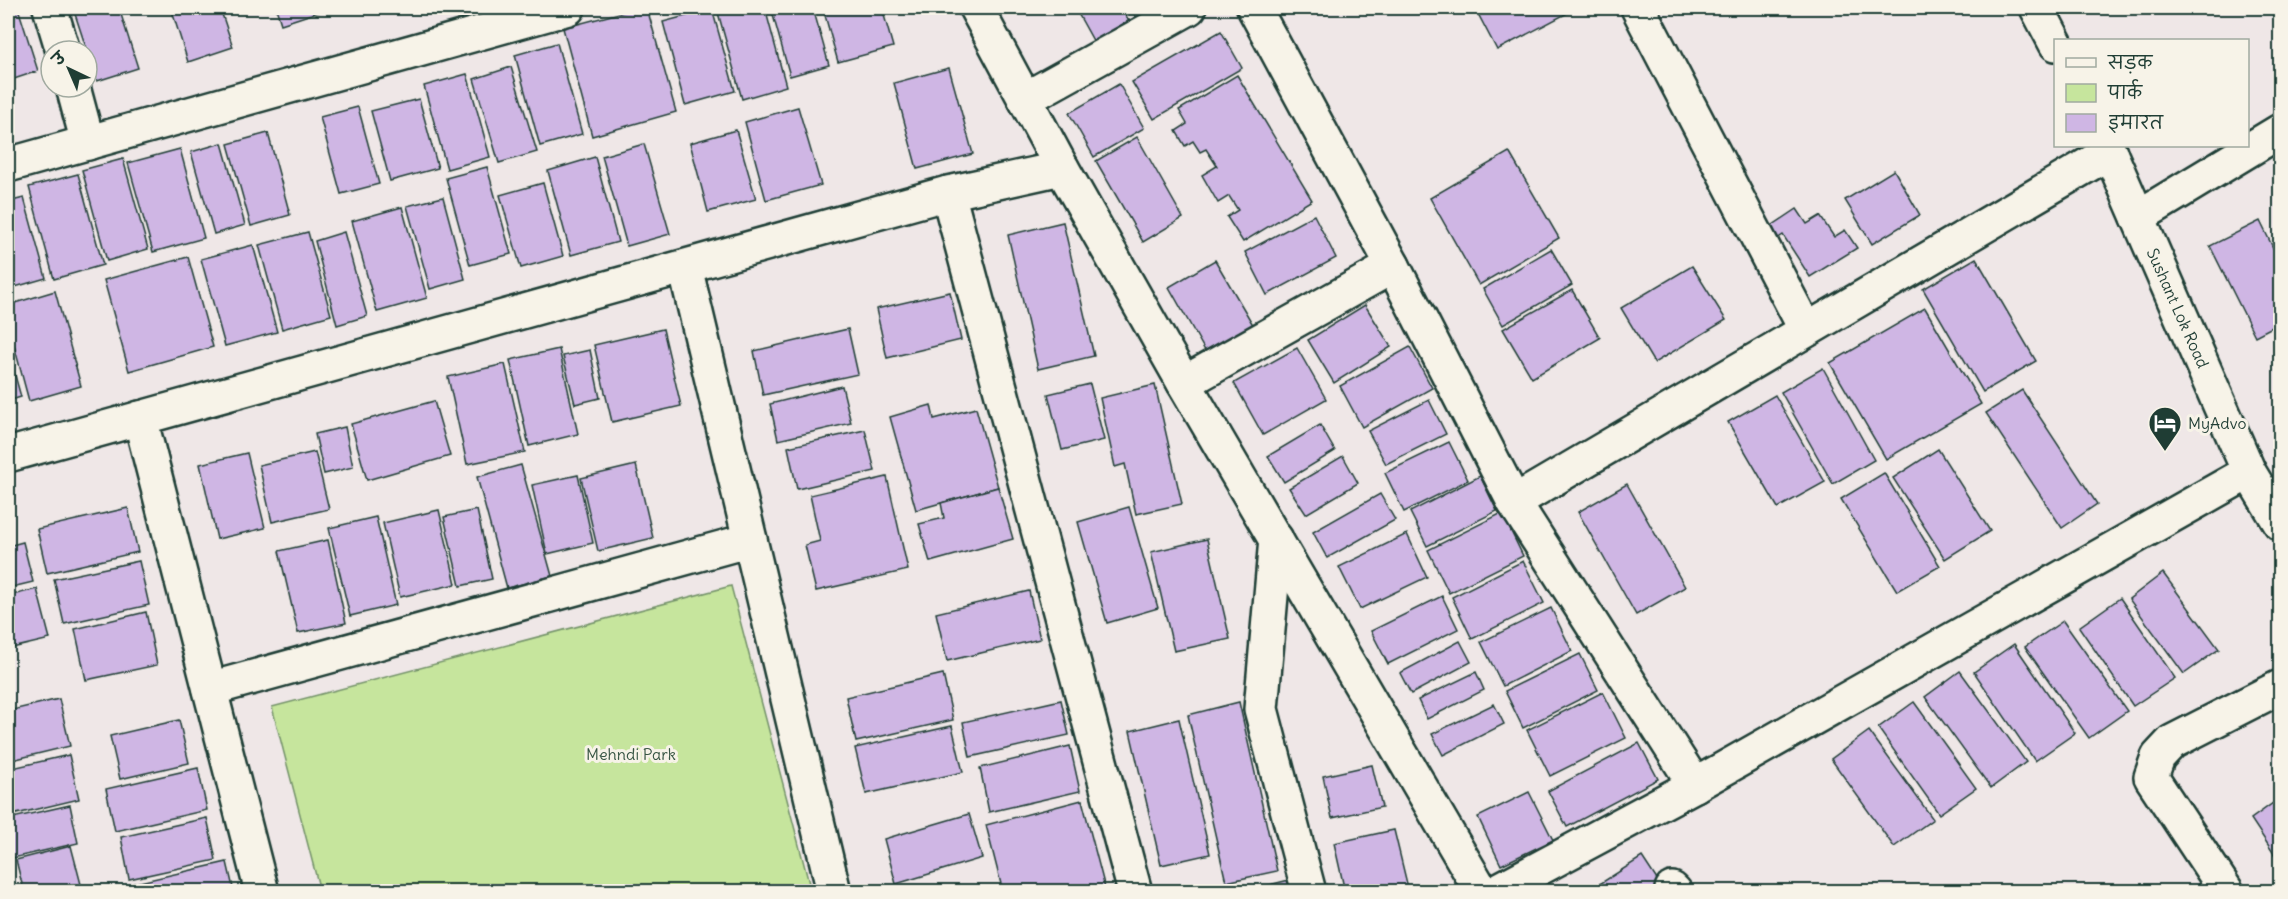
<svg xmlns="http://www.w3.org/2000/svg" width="2288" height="899" viewBox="0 0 2288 899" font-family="Delius,'Playpen Sans Deva',sans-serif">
  <rect width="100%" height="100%" fill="#efe7e7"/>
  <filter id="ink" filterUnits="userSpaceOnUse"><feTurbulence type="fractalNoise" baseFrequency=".0167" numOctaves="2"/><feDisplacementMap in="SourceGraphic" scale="12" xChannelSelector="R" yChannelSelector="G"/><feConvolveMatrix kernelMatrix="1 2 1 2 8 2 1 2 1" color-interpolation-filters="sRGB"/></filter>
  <g filter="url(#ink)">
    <path fill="#c6e59d" stroke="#729168" stroke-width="1.5" d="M731,586L811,891H320L272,707Z"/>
    <g fill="#cfb6e4" stroke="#1f3d34" stroke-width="1.5">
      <path d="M8,8H18L38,71L8,81Z"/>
      <path d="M73,8H119L138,68L97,81Z"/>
      <path d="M171,8H220L233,47L188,62Z"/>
      <path d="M276,8H330L281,24Z"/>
      <path d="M638,8H647L676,112L592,136L563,28Z"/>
      <path d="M723,8H765L786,86L742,99L717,9Z"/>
      <path d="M771,8H813L829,65L790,76Z"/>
      <path d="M823,8H882L893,47L838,62Z"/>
      <path d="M1075,8H1122L1131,25L1095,44Z"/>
      <path d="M1131,8H1156L1136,18Z"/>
      <path d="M1475,8H1577L1497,50Z"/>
      <path d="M712,9L735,91L685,105L663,22Z"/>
      <path d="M1221,31L1242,68L1154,119L1132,82Z"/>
      <path d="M557,43L582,134L540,146L515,55Z"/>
      <path d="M511,67L537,152L499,163L474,79Z"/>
      <path d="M949,68L973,154L917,169L894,83Z"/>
      <path d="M467,74L490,157L447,169L424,86Z"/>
      <path d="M1237,75L1312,200L1243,242L1227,217L1238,210L1229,196L1218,203L1202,175L1217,166L1206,149L1200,152L1193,141L1185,146L1176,131L1187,124L1179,110Z"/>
      <path d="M1119,84L1144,128L1094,157L1069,113Z"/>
      <path d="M419,99L438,168L390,181L371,111Z"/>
      <path d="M358,107L379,184L341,194L320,117Z"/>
      <path d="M798,107L821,185L766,200L745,122Z"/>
      <path d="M736,130L756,199L708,212L690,143Z"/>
      <path d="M268,133L290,215L251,226L228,144Z"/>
      <path d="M1137,137L1183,218L1143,242L1096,161Z"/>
      <path d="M222,143L245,225L214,234L191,152Z"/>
      <path d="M644,144L670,234L627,246L602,156Z"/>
      <path d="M180,149L204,238L153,252L128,163Z"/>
      <path d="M1509,152L1559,238L1479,285L1430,198Z"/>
      <path d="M595,157L618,242L571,255L548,171Z"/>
      <path d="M123,159L148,249L107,261L82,170Z"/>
      <path d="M487,167L511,254L470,265L446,178Z"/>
      <path d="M1894,170L1920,215L1872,244L1845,200Z"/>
      <path d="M78,174L103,265L54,279L29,187Z"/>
      <path d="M543,183L563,256L521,268L500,195Z"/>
      <path d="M443,197L465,279L430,289L407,206Z"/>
      <path d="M24,198L46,278L8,289V202Z"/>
      <path d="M402,207L427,298L377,312L352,221Z"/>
      <path d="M1797,209L1807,224L1820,216L1834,237L1845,230L1857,248L1810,277L1783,235L1771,243L1764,231Z"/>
      <path d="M1314,215L1336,258L1267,295L1245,252Z"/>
      <path d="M2260,221L2280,262V323L2255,336L2210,246Z"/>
      <path d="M1063,222L1094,356L1038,369L1008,235Z"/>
      <path d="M308,232L331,315L282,329L259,245Z"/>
      <path d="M344,232L367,316L337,325L315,241Z"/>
      <path d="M253,245L277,332L225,346L201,259Z"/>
      <path d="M1551,249L1572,285L1503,325L1483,289Z"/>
      <path d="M188,257L213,347L129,371L104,280Z"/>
      <path d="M1976,258L2036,361L1983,392L1923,289Z"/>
      <path d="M1215,260L1259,335L1212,363L1169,287Z"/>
      <path d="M1692,266L1726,320L1654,363L1621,308Z"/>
      <path d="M1572,290L1600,338L1532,378L1503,329Z"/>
      <path d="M55,291L81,386L29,401L8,323V305Z"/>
      <path d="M950,292L961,340L887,358L876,309Z"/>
      <path d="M1365,305L1391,347L1334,383L1308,340Z"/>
      <path d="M1925,308L1981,404L1886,459L1830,363Z"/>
      <path d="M663,329L681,406L612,422L594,345Z"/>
      <path d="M848,329L858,374L763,395L754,351Z"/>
      <path d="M1410,347L1432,388L1362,427L1340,386Z"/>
      <path d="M1297,348L1326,399L1263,435L1234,383Z"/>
      <path d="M559,349L578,434L529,446L510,360Z"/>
      <path d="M8,350L21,397L8,401Z"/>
      <path d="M590,350L600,398L575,404L563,356Z"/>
      <path d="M505,364L525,452L467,464L448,377Z"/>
      <path d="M1823,368L1874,460L1833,484L1781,392Z"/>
      <path d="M1090,384L1104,440L1062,450L1048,394Z"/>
      <path d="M1155,385L1182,504L1136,514L1125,464L1115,467L1100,398Z"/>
      <path d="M842,386L851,423L778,440L770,404Z"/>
      <path d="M2022,390L2097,504L2062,528L1986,413Z"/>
      <path d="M1775,395L1825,482L1778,508L1728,422Z"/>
      <path d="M1429,400L1446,434L1386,464L1368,431Z"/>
      <path d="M434,401L450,456L367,480L351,424Z"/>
      <path d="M931,405L934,419L976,408L998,487L916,510L890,417Z"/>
      <path d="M1320,425L1335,451L1284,482L1268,456Z"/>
      <path d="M345,427L353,467L324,474L315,434Z"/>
      <path d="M865,430L875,471L797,489L788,447Z"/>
      <path d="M1449,442L1468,480L1404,512L1385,473Z"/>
      <path d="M1938,449L1990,531L1945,559L1893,478Z"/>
      <path d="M315,452L329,509L272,522L259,465Z"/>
      <path d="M247,453L265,528L217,539L200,464Z"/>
      <path d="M1343,456L1358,483L1306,514L1289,488Z"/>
      <path d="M521,465L552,576L507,588L477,477Z"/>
      <path d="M636,465L653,538L598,551L581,478Z"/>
      <path d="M1884,473L1940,566L1897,591L1841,499Z"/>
      <path d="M578,475L593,543L547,554L532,485Z"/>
      <path d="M1480,476L1497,511L1427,546L1410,512Z"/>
      <path d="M887,477L908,570L816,591L805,545L820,541L810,495Z"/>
      <path d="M1627,484L1685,587L1636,615L1578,512Z"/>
      <path d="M998,487L1013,539L930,562L919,524L944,518L941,503Z"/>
      <path d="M1380,494L1395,520L1327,558L1313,532Z"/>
      <path d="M1129,507L1158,608L1107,623L1078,522Z"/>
      <path d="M128,508L138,552L47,573L37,529Z"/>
      <path d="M439,510L456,584L400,597L383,523Z"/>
      <path d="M477,510L492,579L460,586L444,517Z"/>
      <path d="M1502,513L1523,556L1449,593L1428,550Z"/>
      <path d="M376,517L396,605L350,616L329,528Z"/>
      <path d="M1407,534L1427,577L1360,609L1339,567Z"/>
      <path d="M1207,539L1230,639L1174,651L1151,552Z"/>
      <path d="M328,540L346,623L298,633L279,551Z"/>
      <path d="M23,542L33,582L8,588V546Z"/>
      <path d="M139,561L149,605L64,624L54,579Z"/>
      <path d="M1523,561L1544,603L1472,639L1452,597Z"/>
      <path d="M2163,573L2219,649L2184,674L2129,599Z"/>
      <path d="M37,589L50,639L8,649V596Z"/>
      <path d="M1029,591L1040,639L947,661L936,613Z"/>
      <path d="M1442,596L1458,629L1388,664L1371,631Z"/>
      <path d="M2120,598L2175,678L2133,706L2079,627Z"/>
      <path d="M1551,608L1572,651L1503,686L1481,642Z"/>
      <path d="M146,612L157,665L86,680L75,629Z"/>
      <path d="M2063,621L2127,711L2089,738L2025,647Z"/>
      <path d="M1460,641L1471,662L1411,694L1400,673Z"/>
      <path d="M2014,644L2075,733L2035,761L1974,672Z"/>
      <path d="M1580,654L1598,690L1523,728L1505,691Z"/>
      <path d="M1960,671L2026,762L1991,788L1925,697Z"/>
      <path d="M1476,672L1484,690L1427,719L1418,700Z"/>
      <path d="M943,674L953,720L856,742L846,697Z"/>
      <path d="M1603,692L1626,738L1550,776L1527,730Z"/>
      <path d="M59,699L70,746L8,761V711Z"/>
      <path d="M1061,700L1069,735L970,757L963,722Z"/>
      <path d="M1239,702L1277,871L1226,882L1188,715Z"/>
      <path d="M1914,702L1976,788L1939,814L1878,728Z"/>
      <path d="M1494,704L1504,724L1443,755L1432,734Z"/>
      <path d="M1179,719L1210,854L1161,865L1130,731Z"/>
      <path d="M179,720L189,763L120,779L110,736Z"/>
      <path d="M952,726L963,772L866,794L855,748Z"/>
      <path d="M1869,731L1933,819L1894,847L1831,759Z"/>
      <path d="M1639,743L1658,779L1567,827L1548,791Z"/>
      <path d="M1070,746L1080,791L989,812L980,768Z"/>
      <path d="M69,755L79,799L8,816V769Z"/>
      <path d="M1372,765L1382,807L1332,818L1323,776Z"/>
      <path d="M198,768L207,810L115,831L106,789Z"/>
      <path d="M1529,792L1553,840L1501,865L1478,817Z"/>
      <path d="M2280,798V863L2251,819Z"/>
      <path d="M1082,800L1106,892H1003L986,825Z"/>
      <path d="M70,805L78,843L8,859V819Z"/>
      <path d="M969,814L982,858L896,884L884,839Z"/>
      <path d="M207,818L216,860L129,879L121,837Z"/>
      <path d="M1394,830L1409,892H1345L1334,843Z"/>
      <path d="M71,846L83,892H24L16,860Z"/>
      <path d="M1642,857L1663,889L1659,892H1587Z"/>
      <path d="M227,862L234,892H133L131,884Z"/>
      <path d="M1289,880L1291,892H1242Z"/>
      <path d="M1222,883L1224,892H1186Z"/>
    </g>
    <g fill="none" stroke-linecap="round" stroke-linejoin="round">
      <defs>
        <g id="minor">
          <path d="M50,8L63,51"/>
          <path d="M976,8L1062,168L1184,383L1482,892"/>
          <path d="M1254,8L1393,266L1514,502L1695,785"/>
          <path d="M1638,8L1806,330"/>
          <path d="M2037,8L2056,44"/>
          <path d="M73,87L88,143"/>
          <path d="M1025,99L1189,8"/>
          <path d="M2107,146L2249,472L2280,523"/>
          <path d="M8,165L568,8"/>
          <path d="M948,193L1135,892"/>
          <path d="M2138,217L2280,131"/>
          <path d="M685,267L834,892"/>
          <path d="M1184,383L1393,266"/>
          <path d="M140,418L262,892"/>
          <path d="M8,455L948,193L1062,168"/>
          <path d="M1514,502L2110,152"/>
          <path d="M1276,539L1261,709L1309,892"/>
          <path d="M210,689L750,540"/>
          <path d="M1672,889L1675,892"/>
          <path d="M1495,892L1695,785L2249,472"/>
          <path d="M2227,892L2151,777L2158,757L2172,742L2280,687"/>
        </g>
      </defs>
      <use href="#minor" stroke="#1f3d34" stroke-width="38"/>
      <use href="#minor" stroke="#f7f3e8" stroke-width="33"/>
    </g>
  </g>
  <defs>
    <symbol id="hotel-pin" viewBox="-11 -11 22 30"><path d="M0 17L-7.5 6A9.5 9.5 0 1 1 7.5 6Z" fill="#1f3d34" stroke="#f7f3e8"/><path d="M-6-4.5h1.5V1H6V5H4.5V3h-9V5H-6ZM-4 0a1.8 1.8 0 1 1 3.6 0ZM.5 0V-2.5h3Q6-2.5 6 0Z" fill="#fff"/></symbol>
  </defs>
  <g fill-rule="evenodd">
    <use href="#hotel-pin" x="2146" y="404" width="38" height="52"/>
  </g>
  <g text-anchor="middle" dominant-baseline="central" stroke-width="6" stroke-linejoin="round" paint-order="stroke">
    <g font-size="16" fill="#1f3d34" stroke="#f7f3e8">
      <text transform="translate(2178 308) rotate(66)">Sushant Lok Road</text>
    </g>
    <g font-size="16" fill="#1f3d34" stroke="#f7f3e8" text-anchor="start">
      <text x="2188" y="423">MyAdvo</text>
    </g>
    <g font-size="16" fill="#385644" stroke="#f7f3e8">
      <text x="631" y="754">Mehndi Park</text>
    </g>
  </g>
  <rect width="2288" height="899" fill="none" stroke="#f7f3e8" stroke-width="30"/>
  <rect x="15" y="15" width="2258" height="869" fill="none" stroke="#1f3d34" stroke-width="2" filter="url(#ink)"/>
  <rect x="2054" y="39" width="195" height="108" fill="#f7f3e8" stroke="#a1aaa0" stroke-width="1.5"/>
  <rect x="2066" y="58" width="30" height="9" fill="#f7f3e8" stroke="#a1aaa0" stroke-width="1.5"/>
  <text x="2108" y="69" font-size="18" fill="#1f3d34">सड़क</text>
  <rect x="2066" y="84" width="30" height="18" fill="#c6e59d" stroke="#a1aaa0" stroke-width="1.5"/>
  <text x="2108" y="99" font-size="18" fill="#1f3d34">पार्क</text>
  <rect x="2066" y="114" width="30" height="18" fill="#cfb6e4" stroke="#a1aaa0" stroke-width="1.5"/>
  <text x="2108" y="129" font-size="18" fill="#1f3d34">इमारत</text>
  <g transform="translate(69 69) rotate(316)"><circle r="28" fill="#f7f3e8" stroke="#a1aaa0" stroke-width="1.5"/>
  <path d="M0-4.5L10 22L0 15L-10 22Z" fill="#1f3d34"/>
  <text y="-9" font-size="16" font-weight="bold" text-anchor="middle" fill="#1f3d34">उ</text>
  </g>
</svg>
